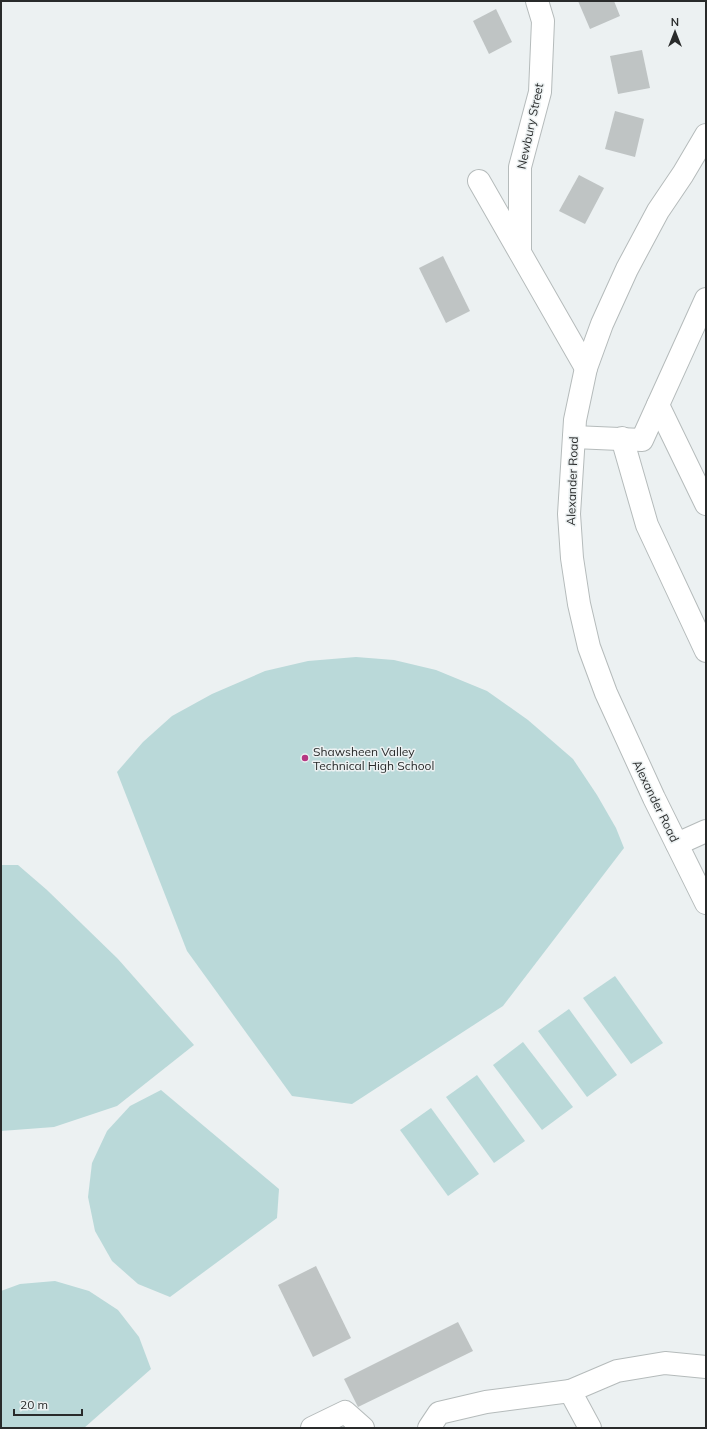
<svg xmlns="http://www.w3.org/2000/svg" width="707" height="1429" viewBox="0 0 707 1429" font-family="Mulish,sans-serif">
  <rect width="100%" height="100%" fill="#ecf1f2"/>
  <g fill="#bad9d9">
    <path d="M356,657L394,660L436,670L487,691L528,720L573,759L597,795L616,828L624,848L503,1006L352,1104L292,1096L187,951L117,772L143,742L172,716L212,694L265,671L308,661Z"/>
    <path d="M1,865H18L47,890L118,959L194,1045L117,1106L54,1127L1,1131Z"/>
    <path d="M615,976L663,1043L631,1064L583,998Z"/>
    <path d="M569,1009L617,1075L587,1097L538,1031Z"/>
    <path d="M523,1042L573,1107L542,1130L493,1065Z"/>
    <path d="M477,1075L525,1141L494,1163L446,1097Z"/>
    <path d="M161,1090L279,1189L277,1218L170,1297L138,1284L112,1261L95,1231L88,1197L92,1163L107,1131L130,1106Z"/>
    <path d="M431,1108L479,1174L448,1196L400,1130Z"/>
    <path d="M55,1281L89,1291L118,1310L139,1337L151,1369L84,1428H1V1291L20,1284Z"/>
  </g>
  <g fill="#bfc4c4">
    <path d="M578,1H614L620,16L590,29Z"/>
    <path d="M496,9L512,42L489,54L473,21Z"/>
    <path d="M642,50L650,88L618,94L610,56Z"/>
    <path d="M615,111L644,119L635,157L605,149Z"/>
    <path d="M579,175L604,188L585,224L559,211Z"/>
    <path d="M443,256L470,311L446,323L419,268Z"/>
    <path d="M316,1266L351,1338L313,1357L278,1285Z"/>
    <path d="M458,1322L473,1351L358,1407L344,1379Z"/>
  </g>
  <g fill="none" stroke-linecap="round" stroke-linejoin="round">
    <defs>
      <g id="minor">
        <path d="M706,135L683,174L658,211L627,269L602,324L586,368L575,420L569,514L572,558L579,604L589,647L606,693L654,798L706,903"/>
        <path d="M479,181L586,368"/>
        <path d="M520,252V167L540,92L543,21L537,1"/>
        <path d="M658,405L706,504"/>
        <path d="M574,437L642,440L706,299"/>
        <path d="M622,438L647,525L706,651"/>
        <path d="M677,844L706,831"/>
        <path d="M312,1428L345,1412L363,1428"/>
        <path d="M429,1428L439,1413L486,1402L570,1391"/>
        <path d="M590,1428L570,1391L617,1371L665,1363L706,1367"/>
      </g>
    </defs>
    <use href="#minor" stroke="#b5bbbb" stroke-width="24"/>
    <use href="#minor" stroke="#fff" stroke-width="22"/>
  </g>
  <circle fill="#b63682" stroke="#ecf1f2" stroke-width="1.5" cx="305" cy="758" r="4"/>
  <g text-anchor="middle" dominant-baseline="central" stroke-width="3" stroke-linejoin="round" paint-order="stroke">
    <g font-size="12" fill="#292b2b" stroke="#ecf1f2">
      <text transform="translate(530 126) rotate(-78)">Newbury Street</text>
      <text transform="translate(572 481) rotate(-88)">Alexander Road</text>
      <text transform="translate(656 801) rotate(64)">Alexander Road</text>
    </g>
    <g font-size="12" fill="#292b2b" stroke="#ecf1f2" text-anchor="start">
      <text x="313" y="751">Shawsheen Valley<tspan x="313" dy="14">Technical High School</tspan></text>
    </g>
  </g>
  <rect width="707" height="1429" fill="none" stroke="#292b2b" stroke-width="4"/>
  <g transform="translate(675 32)" stroke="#ecf1f2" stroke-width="3" paint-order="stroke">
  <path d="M0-3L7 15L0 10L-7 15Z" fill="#292b2b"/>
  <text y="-6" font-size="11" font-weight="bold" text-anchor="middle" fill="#292b2b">N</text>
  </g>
  <path d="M14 1409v6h68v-6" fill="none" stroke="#292b2b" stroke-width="2"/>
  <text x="20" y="1409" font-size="12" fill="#292b2b" stroke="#ecf1f2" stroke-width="3" paint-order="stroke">20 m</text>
</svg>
